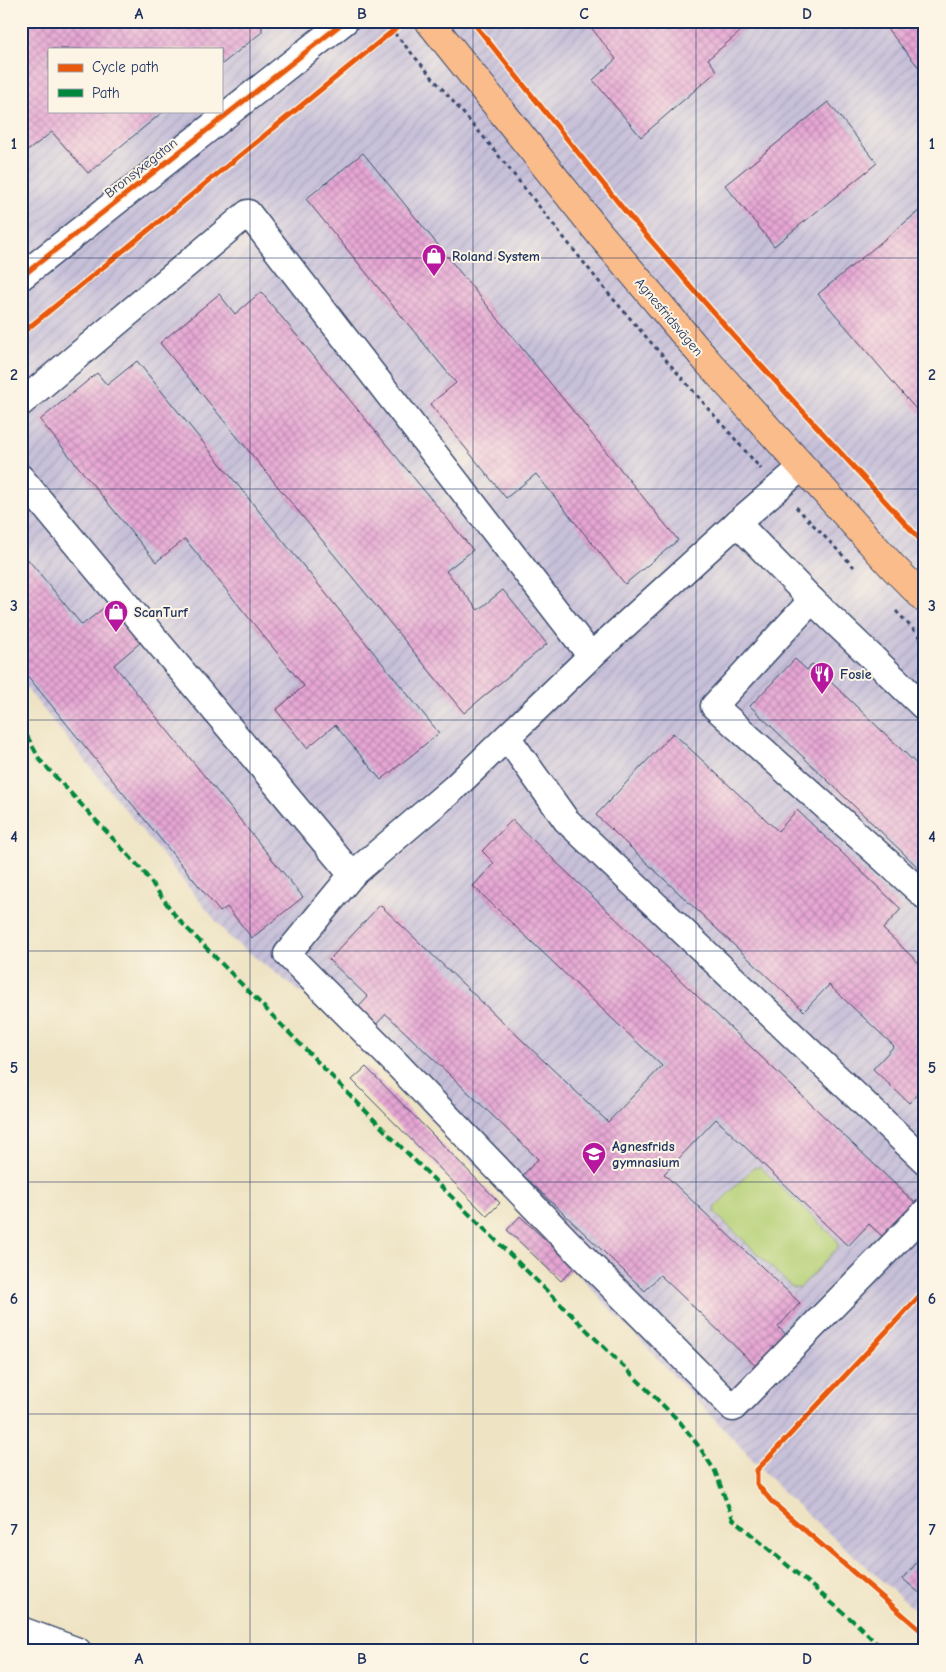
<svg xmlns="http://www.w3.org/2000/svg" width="946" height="1672" viewBox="0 0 946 1672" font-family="'Comic Neue',sans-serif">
  <defs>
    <pattern id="industrial-furrows" width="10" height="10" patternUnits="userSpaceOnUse" patternTransform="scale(1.25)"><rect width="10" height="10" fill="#c7c0d9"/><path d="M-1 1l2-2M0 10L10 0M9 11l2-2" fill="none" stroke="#aaa5bd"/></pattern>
    <pattern id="building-cross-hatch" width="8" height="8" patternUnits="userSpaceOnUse" patternTransform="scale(1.25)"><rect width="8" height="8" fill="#e7a6d4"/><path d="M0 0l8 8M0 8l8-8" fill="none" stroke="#ba88af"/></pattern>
  </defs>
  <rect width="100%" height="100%" fill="#fcf5e5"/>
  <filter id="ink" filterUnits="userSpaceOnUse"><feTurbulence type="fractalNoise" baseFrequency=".02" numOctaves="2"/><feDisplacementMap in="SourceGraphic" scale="10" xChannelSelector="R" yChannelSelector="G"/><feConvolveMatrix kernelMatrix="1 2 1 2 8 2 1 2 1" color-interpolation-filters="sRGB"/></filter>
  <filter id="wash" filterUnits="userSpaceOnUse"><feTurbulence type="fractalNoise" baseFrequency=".0096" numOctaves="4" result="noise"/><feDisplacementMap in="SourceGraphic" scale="20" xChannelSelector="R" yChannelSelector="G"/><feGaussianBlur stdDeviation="1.12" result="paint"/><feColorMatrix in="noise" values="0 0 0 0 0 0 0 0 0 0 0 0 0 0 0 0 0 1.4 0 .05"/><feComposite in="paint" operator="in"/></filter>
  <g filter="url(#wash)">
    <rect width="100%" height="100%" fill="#eee3c3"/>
    <path fill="url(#industrial-furrows)" fill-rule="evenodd" d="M21,21H925V1619L786,1495L341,1023L230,938L21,682ZM49,49H221V111H49Z"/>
    <path fill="#b6d076" stroke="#68806a" d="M760,1167L837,1240L838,1247L800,1288H793L716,1214L715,1207L753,1168Z"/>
    <g id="blocks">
      <g fill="url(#building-cross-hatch)">
        <path d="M21,21H262V32L221,65V49H49V111H164L88,173L52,132L21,156Z"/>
        <path d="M586,21H753L708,59L717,71L641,137L593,80L616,59Z"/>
        <path d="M881,21H925V75Z"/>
        <path d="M828,102L877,163L774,246L725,185Z"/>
        <path d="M363,153L678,540L625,584L536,474L506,498L430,404L456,383L306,199Z"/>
        <path d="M925,206V420L818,294Z"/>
        <path d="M261,292L473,550L446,571L478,610L503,590L547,644L464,713L160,343L219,294L235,314Z"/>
        <path d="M137,361L439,733L381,780L335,725L307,748L276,710L304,686L185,539L156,562L40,420L97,373L107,385Z"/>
        <path d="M21,551L82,625L110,603L141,642L114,665L303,897L252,938L227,907L220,912L21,668Z"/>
        <path d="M795,659L807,670L812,664L925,772V874L750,706Z"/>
        <path d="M673,733L778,831L797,810L901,909L883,929L925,969V1086L909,1103L873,1069L894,1046L829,985L804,1011L596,815Z"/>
        <path d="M512,820L917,1205L885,1239L869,1224L848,1246L716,1119L664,1174L800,1303L778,1327L791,1339L761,1371L660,1275L645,1291L523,1175L538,1159L386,1014L371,1030L353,1013L368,997L329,960L380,905L608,1122L662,1066L473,886L494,863L482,851Z"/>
        <path d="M366,1067L500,1203L487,1216L352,1080Z"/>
        <path d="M520,1216L574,1267L561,1281L507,1230Z"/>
        <path d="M925,1553V1595L923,1596L903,1579Z"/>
      </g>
    </g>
  </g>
  <g filter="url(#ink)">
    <use href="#blocks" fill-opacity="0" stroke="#3b4a6d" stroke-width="1"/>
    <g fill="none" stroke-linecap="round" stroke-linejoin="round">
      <defs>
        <g id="minor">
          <path d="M21,277L345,21"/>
          <path d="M21,403L248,213L591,656"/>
          <path d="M21,478L352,875L454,788L591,656L737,523L802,467"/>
          <path d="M737,523L812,600L925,708"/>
          <path d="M812,600L714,706L925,896"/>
          <path d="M507,737L566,820L925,1161"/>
          <path d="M352,875L287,954L390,1057L568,1242L733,1408L925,1212"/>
          <path d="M21,1630L78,1651"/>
        </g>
        <path id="major" d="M429,21L599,233L707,361L893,567L925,599"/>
      </defs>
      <use href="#minor" stroke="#3b4a6d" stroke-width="29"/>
      <use href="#major" stroke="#3b4a6d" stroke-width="30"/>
      <g stroke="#3b4a6d" stroke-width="3" stroke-dasharray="4 4" stroke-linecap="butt">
        <path d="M384,21L487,141L608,293L761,469"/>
        <path d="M796,507L854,567"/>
        <path d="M896,611L925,642"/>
      </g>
      <use href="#minor" stroke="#fff" stroke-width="26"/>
      <use href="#major" stroke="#f9bc8a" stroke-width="28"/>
      <path stroke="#00873e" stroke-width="4" stroke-dasharray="8 4" stroke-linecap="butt" d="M21,725L40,760L143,871L177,918L393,1139L680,1422L700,1448L715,1471L733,1519L859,1626L876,1643L880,1651"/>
      <defs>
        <g id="cycleway">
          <path d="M472,21L625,211L734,336L925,545"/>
          <path d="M21,277L345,21"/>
          <path d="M21,334L405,21"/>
          <path d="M925,1290L757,1470V1484L772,1502L925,1634"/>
        </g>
      </defs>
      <use href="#cycleway" stroke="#fcf5e5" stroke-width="8"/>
      <use href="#cycleway" stroke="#e8590c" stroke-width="5"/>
    </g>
  </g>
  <path fill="none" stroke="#1b2f5e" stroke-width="1" stroke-opacity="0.55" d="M250,21V1651M473,21V1651M696,21V1651M21,258H925M21,489H925M21,720H925M21,951H925M21,1182H925M21,1414H925"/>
  <defs>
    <symbol id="shop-pin" viewBox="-11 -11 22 30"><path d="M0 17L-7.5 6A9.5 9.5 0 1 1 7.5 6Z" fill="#b5179e" stroke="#fcf5e5"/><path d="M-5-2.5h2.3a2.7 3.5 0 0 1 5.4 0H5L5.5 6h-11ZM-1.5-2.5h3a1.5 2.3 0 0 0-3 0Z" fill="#fff"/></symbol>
    <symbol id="restaurant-pin" viewBox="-11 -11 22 30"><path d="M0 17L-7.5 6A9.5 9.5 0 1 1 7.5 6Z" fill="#b5179e" stroke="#fcf5e5"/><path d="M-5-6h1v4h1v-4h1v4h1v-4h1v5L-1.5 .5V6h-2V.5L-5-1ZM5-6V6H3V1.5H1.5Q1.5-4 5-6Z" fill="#fff"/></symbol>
    <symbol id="school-pin" viewBox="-11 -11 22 30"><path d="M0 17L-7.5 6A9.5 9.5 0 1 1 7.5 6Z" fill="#b5179e" stroke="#fcf5e5"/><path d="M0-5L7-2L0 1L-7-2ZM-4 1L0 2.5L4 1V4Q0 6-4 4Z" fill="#fff"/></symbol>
  </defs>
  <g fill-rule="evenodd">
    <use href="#shop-pin" x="420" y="242" width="28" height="38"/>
    <use href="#shop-pin" x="102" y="598" width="28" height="38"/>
    <use href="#restaurant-pin" x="808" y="660" width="28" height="38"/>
    <use href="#school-pin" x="580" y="1140" width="28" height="38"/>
  </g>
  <g text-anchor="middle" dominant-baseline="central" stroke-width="4" stroke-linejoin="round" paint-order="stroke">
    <g font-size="14" fill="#1b2f5e" stroke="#fcf5e5">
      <text transform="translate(141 168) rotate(-38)">Bronsyxegatan</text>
      <text transform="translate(669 317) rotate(50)">Agnesfridsvägen</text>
    </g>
    <g font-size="14" font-weight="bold" fill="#1b2f5e" stroke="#fcf5e5" text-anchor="start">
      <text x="452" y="256">Roland System</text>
      <text x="134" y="612">ScanTurf</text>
      <text x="840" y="674">Fosie</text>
      <text x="612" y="1146">Agnesfrids<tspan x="612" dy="16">gymnasium</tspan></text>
    </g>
  </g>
  <rect width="946" height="1672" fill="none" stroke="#fcf5e5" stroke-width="55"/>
  <rect x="48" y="48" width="175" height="65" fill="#fcf5e5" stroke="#a2a6af"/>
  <rect x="58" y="64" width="25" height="8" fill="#e8590c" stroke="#a2a6af"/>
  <text x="92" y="72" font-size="15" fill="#1b2f5e">Cycle path</text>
  <rect x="58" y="89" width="25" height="8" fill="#00873e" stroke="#a2a6af"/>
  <text x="92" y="98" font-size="15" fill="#1b2f5e">Path</text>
  <rect x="28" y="28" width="890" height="1616" fill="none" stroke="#1b2f5e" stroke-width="2"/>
  <g font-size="16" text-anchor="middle" font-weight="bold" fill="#1b2f5e">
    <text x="139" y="19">A</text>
    <text x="362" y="19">B</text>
    <text x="584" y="19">C</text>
    <text x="807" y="19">D</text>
    <text x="14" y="149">1</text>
    <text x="932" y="149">1</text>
    <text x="14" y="380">2</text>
    <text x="932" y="380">2</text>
    <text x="14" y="611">3</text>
    <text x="932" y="611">3</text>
    <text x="14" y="842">4</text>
    <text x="932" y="842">4</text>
    <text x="14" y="1073">5</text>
    <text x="932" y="1073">5</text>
    <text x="14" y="1304">6</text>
    <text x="932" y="1304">6</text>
    <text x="14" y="1535">7</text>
    <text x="932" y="1535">7</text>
    <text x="139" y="1664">A</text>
    <text x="362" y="1664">B</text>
    <text x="584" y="1664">C</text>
    <text x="807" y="1664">D</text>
  </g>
</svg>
